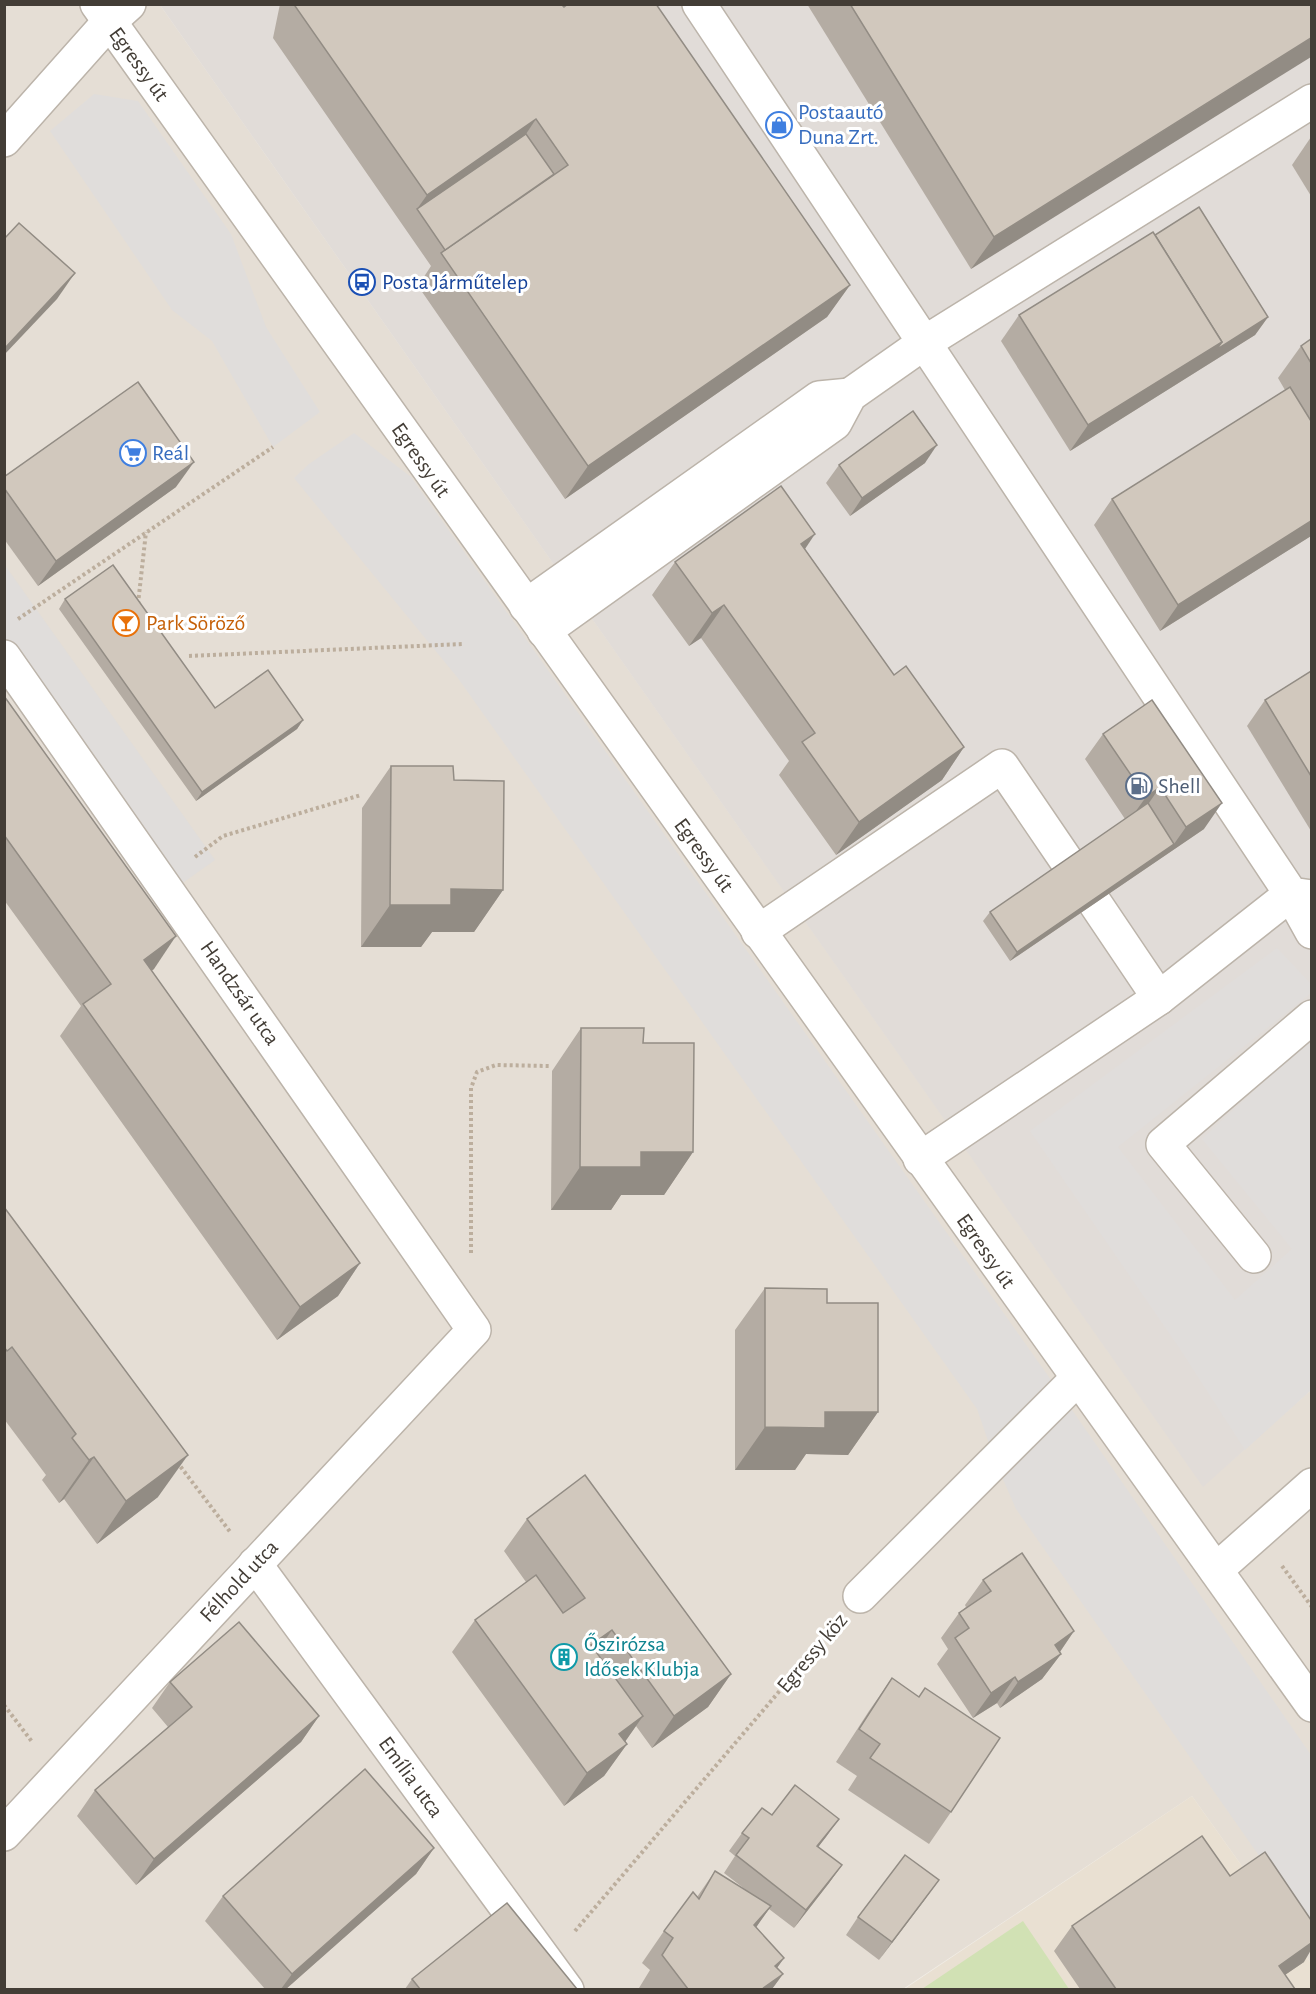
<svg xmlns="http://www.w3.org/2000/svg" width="1316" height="1994" viewBox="0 0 1316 1994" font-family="'Alegreya Sans',sans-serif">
  <rect width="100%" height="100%" fill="#f1ede7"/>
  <path fill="#e5ded5" d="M5,5H160L1203,1486L1311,1390V1963L1192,1796L903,1989L5,1990Z"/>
  <path fill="#e1dcd8" d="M160,5H1311V1390L1203,1487Z"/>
  <path fill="#e9e0d2" d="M1192,1796L1311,1963V1989L903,1990Z"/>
  <path fill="#d1e1b4" d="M1023,1921L1069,1989H922Z"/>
  <g fill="#e0dddb">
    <path d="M94,94L138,101L231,234L266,327L320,412L273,447L212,341L172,310L50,131Z"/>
    <path d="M354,433L411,477L1061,1394L1311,1755V1930L1016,1509L995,1461L977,1409L457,677L294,478L309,464Z"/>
    <path d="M4,564L215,860L170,892L5,660Z"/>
    <path d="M1277,948L1311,984V993L1118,1147L1235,1300L1292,1249L1202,1139L1311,1038V1390L1245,1450L1180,1349L1030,1131Z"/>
  </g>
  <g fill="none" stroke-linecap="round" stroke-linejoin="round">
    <defs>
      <g id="minor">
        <path d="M97,4L1312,1705"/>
        <path d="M699,4L1291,894L1312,897"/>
        <path d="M4,140L109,22L129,4"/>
        <path d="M526,606L819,398L850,395"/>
        <path d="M544,631L835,423L850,395L924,343L1312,101"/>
        <path d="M4,657L474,1330L4,1834"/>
        <path d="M1095,903L1159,998"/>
        <path d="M758,932L1002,766L1068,863"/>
        <path d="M920,1159L1159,998L1291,894L1312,932"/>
        <path d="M1254,1256L1163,1144L1312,1017"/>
        <path d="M255,1564L567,1990"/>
        <path d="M1216,1570L1312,1485"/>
        <path d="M860,1596L1077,1379"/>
      </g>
    </defs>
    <use href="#minor" stroke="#bcb4aa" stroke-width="36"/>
    <g stroke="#bcae9d" stroke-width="4" stroke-dasharray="3 3" stroke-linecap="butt">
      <path d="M138,604L146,532"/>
      <path d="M18,619L273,447"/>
      <path d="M189,656L463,644"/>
      <path d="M195,857L223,836L361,795"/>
      <path d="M471,1253V1088L477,1072L496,1065L549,1066"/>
      <path d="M177,1462L231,1533"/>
      <path d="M1282,1566L1312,1607"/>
      <path d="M4,1705L33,1743"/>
      <path d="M575,1931L835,1626"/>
    </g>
    <use href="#minor" stroke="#fff" stroke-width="33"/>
  </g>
  <g fill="#b4aca3">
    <path d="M280,4H561L850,285L827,317L565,499L418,286L431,266L273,38Z"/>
    <path d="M807,4H1311L971,269Z"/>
    <path d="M1311,137V196L1292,165Z"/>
    <path d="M1155,235L1268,317L1255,335L1070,451L1001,341L1019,315Z"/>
    <path d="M1311,339V536L1160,631L1094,525L1112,499L1285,390L1278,378L1301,346Z"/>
    <path d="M925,463L850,516L826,483L839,465Z"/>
    <path d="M4,477L176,487L38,586L4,539Z"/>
    <path d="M805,549L894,675L964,747L942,780L836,855L779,775L789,761L701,638L689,646L652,595L675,562Z"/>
    <path d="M65,599L215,708L303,720L297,729L196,801L59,609Z"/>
    <path d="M1311,671V831L1247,726L1265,700Z"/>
    <path d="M4,696L154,969L151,971L360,1263L338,1296L277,1340L60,1036L81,1006L4,900Z"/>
    <path d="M1103,734L1204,829L1010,961L983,921L990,912L1125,819L1085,759Z"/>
    <path d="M391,766L454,780L503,890L474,932H432L421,947H361L362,808Z"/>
    <path d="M581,1028L643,1043L693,1152L664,1195H621L611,1210H551L552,1071Z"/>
    <path d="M4,1207L158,1497L97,1544L64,1499L59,1503L42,1480L46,1475L4,1419Z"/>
    <path d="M765,1288L827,1303L878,1412L848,1455L806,1454L795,1470H735V1330Z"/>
    <path d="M527,1519L731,1674L708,1707L652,1748L636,1726L625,1741L627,1744L604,1776L564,1806L452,1652L475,1620L526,1582L504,1551Z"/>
    <path d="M983,1580L1074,1631L1060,1652L1061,1654L1042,1679L1000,1708L997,1703L973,1718L937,1664L948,1649L941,1638L959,1613L966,1607L965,1605Z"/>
    <path d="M892,1678L951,1812L929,1844L848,1790L857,1776L836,1762L869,1711Z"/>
    <path d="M170,1682L319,1716L301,1742L136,1885L77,1816L95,1790L168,1727L152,1708Z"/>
    <path d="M772,1815L839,1819L818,1847L842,1865L829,1883L794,1928L769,1909L756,1927L784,1958L777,1968L783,1974L772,1989H640L639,1988L650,1970L642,1963L664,1931L697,1897L715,1871L746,1890L724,1873L735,1856L729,1851L742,1833Z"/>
    <path d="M434,1848L416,1874L286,1989H265L205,1921L223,1896Z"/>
    <path d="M1230,1876L1304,1962L1285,1975L1295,1989H1080L1054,1951L1072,1926Z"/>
    <path d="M926,1898L879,1960L846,1935L858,1917Z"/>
    <path d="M412,1979L577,1989H405Z"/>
  </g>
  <g fill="#928c84">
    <path d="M1311,38V57L971,269L994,237Z"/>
    <path d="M536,119L514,152L417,209L427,195Z"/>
    <path d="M75,273L57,299L4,355V349Z"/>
    <path d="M850,285L827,317L565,499L588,466Z"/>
    <path d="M1268,317L1255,335L1070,451L1088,425L1222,342Z"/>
    <path d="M937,445L925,463L850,516L862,498Z"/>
    <path d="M194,462L176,487L38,586L56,561Z"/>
    <path d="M1311,521V536L1160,631L1178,605Z"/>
    <path d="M815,534L793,567L801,544Z"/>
    <path d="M724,605L701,638L689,646L712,613Z"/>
    <path d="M303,720L297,729L196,801L202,792Z"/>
    <path d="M964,747L942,780L836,855L859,822Z"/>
    <path d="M1160,787L1142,813L1128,822L1146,797Z"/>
    <path d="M1222,803L1204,829L1010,961L1017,952L1174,844L1186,827Z"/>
    <path d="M451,889L503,890L474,932H432L421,947H361L390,905Z"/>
    <path d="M176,936L154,969L121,992L144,960Z"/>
    <path d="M641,1152H693L664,1195H621L611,1210H551L580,1167Z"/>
    <path d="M360,1263L338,1296L277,1340L300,1307Z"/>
    <path d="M825,1412H878L848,1455L806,1454L795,1470H735L765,1427Z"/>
    <path d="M188,1455L158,1497L97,1544L126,1501Z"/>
    <path d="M94,1457L64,1499L59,1503L89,1460Z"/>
    <path d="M612,1630L589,1663L591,1645Z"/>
    <path d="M1074,1631L1057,1656L1061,1654L1042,1679L1000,1708L1018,1682L1055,1645Z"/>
    <path d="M731,1674L708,1707L652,1748L674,1716Z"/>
    <path d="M1015,1677L997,1703L973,1718L991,1693Z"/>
    <path d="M319,1716L301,1742L136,1885L154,1859Z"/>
    <path d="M643,1716L620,1749L619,1734Z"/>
    <path d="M627,1744L604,1776L564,1806L587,1773Z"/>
    <path d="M839,1819L826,1837L805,1864L817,1846Z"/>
    <path d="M434,1848L416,1874L286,1989H281L292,1974Z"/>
    <path d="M842,1865L829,1883L794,1928L806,1910Z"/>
    <path d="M939,1880L926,1898L879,1960L892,1942Z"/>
    <path d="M771,1906L748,1939L754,1925Z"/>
    <path d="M1311,1943V1950L1304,1962L1264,1989L1279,1966Z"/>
    <path d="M784,1958L762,1989L775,1966Z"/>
    <path d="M783,1974L772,1989H762Z"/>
  </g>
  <g fill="#d1c8bd" stroke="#928c84" stroke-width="1.5">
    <path d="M296,4H561L564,7L568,4H656L850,285L588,466L441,253L568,165L536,119L427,195L295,6Z"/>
    <path d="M850,4H1311V38L994,237Z"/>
    <path d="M526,134L554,174L445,250L417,209Z"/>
    <path d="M1199,207L1268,317L1216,350L1222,342L1155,235Z"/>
    <path d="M19,223L75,273L4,349V239Z"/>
    <path d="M1153,232L1222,342L1088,425L1019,315Z"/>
    <path d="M1311,339V363L1301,346Z"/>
    <path d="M138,382L194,462L56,561L4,488V477Z"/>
    <path d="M1290,387L1311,421V521L1178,605L1112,499Z"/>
    <path d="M913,411L937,445L862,498L839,465Z"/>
    <path d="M781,486L815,534L801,544L894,675L906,666L964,747L859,822L802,742L815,733L724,605L712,613L675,562Z"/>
    <path d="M113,565L215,708L268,670L303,720L202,792L65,599Z"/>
    <path d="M1311,671V776L1265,700Z"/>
    <path d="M4,696L176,936L144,960L360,1263L300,1307L83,1004L111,984L4,835Z"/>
    <path d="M1152,700L1222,803L1186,827L1160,787L1146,797L1103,734Z"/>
    <path d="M391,766H453L454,780L504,781L503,890L451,889V905H390Z"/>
    <path d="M1148,803L1174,844L1017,952L990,912Z"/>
    <path d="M581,1028H644L643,1043H694L693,1152H641V1167H580Z"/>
    <path d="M4,1207L188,1455L126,1501L94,1457L89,1460L72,1438L76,1434L12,1347L7,1351L4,1347Z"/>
    <path d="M765,1288L827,1289V1303H878V1412H825V1428L765,1427Z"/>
    <path d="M585,1475L731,1674L674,1716L612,1630L591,1645L643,1716L619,1734L627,1744L587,1773L475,1620L536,1575L563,1613L585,1598L527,1519Z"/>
    <path d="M1022,1553L1074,1631L1055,1645L1061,1654L1018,1682L1015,1677L991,1693L955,1638L969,1628L959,1613L991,1591L983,1580Z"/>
    <path d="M239,1622L319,1716L154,1859L95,1790L192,1707L170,1682Z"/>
    <path d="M892,1678L919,1697L925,1688L1000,1738L951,1812L870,1758L880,1744L859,1729Z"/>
    <path d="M365,1769L434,1848L292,1974L223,1896Z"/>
    <path d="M795,1785L839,1819L817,1846L842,1865L806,1910L736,1855L749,1838L742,1833L762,1808L772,1815Z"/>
    <path d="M1202,1836L1230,1876L1265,1852L1311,1920V1943L1279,1966L1295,1989H1116L1072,1926Z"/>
    <path d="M905,1855L939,1880L892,1942L858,1917Z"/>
    <path d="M715,1871L771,1906L754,1925L784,1958L775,1966L783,1974L762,1989H688L662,1955L673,1938L664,1931L693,1892L699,1899Z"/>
    <path d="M507,1903L577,1989H420L412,1979Z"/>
  </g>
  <defs>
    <symbol id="shop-ring" viewBox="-11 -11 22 22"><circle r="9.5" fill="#fff" stroke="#3f7fe0" stroke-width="1.5"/><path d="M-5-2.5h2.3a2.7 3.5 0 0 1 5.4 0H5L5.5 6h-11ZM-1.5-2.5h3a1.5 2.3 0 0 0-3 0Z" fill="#3f7fe0"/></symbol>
    <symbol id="bus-ring" viewBox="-11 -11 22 22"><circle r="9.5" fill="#fff" stroke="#1a4fb4" stroke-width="1.5"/><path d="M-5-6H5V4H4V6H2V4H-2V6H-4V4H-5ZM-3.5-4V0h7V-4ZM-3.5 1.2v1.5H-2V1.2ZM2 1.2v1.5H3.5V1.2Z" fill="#1a4fb4"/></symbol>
    <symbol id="supermarket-ring" viewBox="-11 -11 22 22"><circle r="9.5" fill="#fff" stroke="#3f7fe0" stroke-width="1.5"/><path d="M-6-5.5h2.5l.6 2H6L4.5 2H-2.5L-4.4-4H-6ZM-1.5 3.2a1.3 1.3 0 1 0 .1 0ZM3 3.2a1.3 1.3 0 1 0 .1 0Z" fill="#3f7fe0"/></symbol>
    <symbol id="bar-ring" viewBox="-11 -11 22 22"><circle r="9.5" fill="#fff" stroke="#e8710a" stroke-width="1.5"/><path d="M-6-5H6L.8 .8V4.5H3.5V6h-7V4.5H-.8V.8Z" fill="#e8710a"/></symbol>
    <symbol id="fuel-ring" viewBox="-11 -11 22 22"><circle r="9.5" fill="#fff" stroke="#5c6f8a" stroke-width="1.5"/><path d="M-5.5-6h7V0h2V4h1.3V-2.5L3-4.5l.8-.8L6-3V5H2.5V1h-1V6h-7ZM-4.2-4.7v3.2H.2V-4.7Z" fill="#5c6f8a"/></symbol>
    <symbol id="building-ring" viewBox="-11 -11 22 22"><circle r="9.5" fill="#fff" stroke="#0f9aa8" stroke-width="1.5"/><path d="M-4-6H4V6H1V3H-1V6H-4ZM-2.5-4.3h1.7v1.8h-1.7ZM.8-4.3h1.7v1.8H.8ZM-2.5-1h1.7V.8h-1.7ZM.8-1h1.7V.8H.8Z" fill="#0f9aa8"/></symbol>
  </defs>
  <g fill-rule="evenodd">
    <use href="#shop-ring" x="764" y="110" width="30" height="30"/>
    <use href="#bus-ring" x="347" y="267" width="30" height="30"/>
    <use href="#supermarket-ring" x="118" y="438" width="30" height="30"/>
    <use href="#bar-ring" x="111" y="608" width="30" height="30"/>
    <use href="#fuel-ring" x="1124" y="771" width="30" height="30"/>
    <use href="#building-ring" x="549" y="1642" width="30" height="30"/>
  </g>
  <g text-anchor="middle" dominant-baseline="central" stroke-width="6" stroke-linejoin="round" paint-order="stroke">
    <g font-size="22" fill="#433d36" stroke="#fff">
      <text transform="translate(139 64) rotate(54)">Egressy út</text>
      <text transform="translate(421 460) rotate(55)">Egressy út</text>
      <text transform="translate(704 855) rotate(54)">Egressy út</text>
      <text transform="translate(240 993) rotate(55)">Handzsár utca</text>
      <text transform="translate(986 1251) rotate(55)">Egressy út</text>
      <text transform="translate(239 1581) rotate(-47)">Félhold utca</text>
      <text transform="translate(812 1653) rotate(-50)">Egressy köz</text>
      <text transform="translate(411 1777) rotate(54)">Emília utca</text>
    </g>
    <g font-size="22" fill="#366cbe" stroke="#fff" text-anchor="start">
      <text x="798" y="112">Postaautó<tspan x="798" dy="25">Duna Zrt.</tspan></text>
      <text x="152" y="453">Reál</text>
    </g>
    <g font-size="22" fill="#164399" stroke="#fff" text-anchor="start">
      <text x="382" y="282">Posta Járműtelep</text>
    </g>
    <g font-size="22" fill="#c56008" stroke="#fff" text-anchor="start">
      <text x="146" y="623">Park Söröző</text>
    </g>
    <g font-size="22" fill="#4e5e75" stroke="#fff" text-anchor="start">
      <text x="1158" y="786">Shell</text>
    </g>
    <g font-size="22" fill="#0d838f" stroke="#fff" text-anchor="start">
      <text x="584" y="1644">Őszirózsa<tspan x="584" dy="25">Idősek Klubja</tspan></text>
    </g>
  </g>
  <rect width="1316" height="1994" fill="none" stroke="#433d36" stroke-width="12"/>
</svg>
